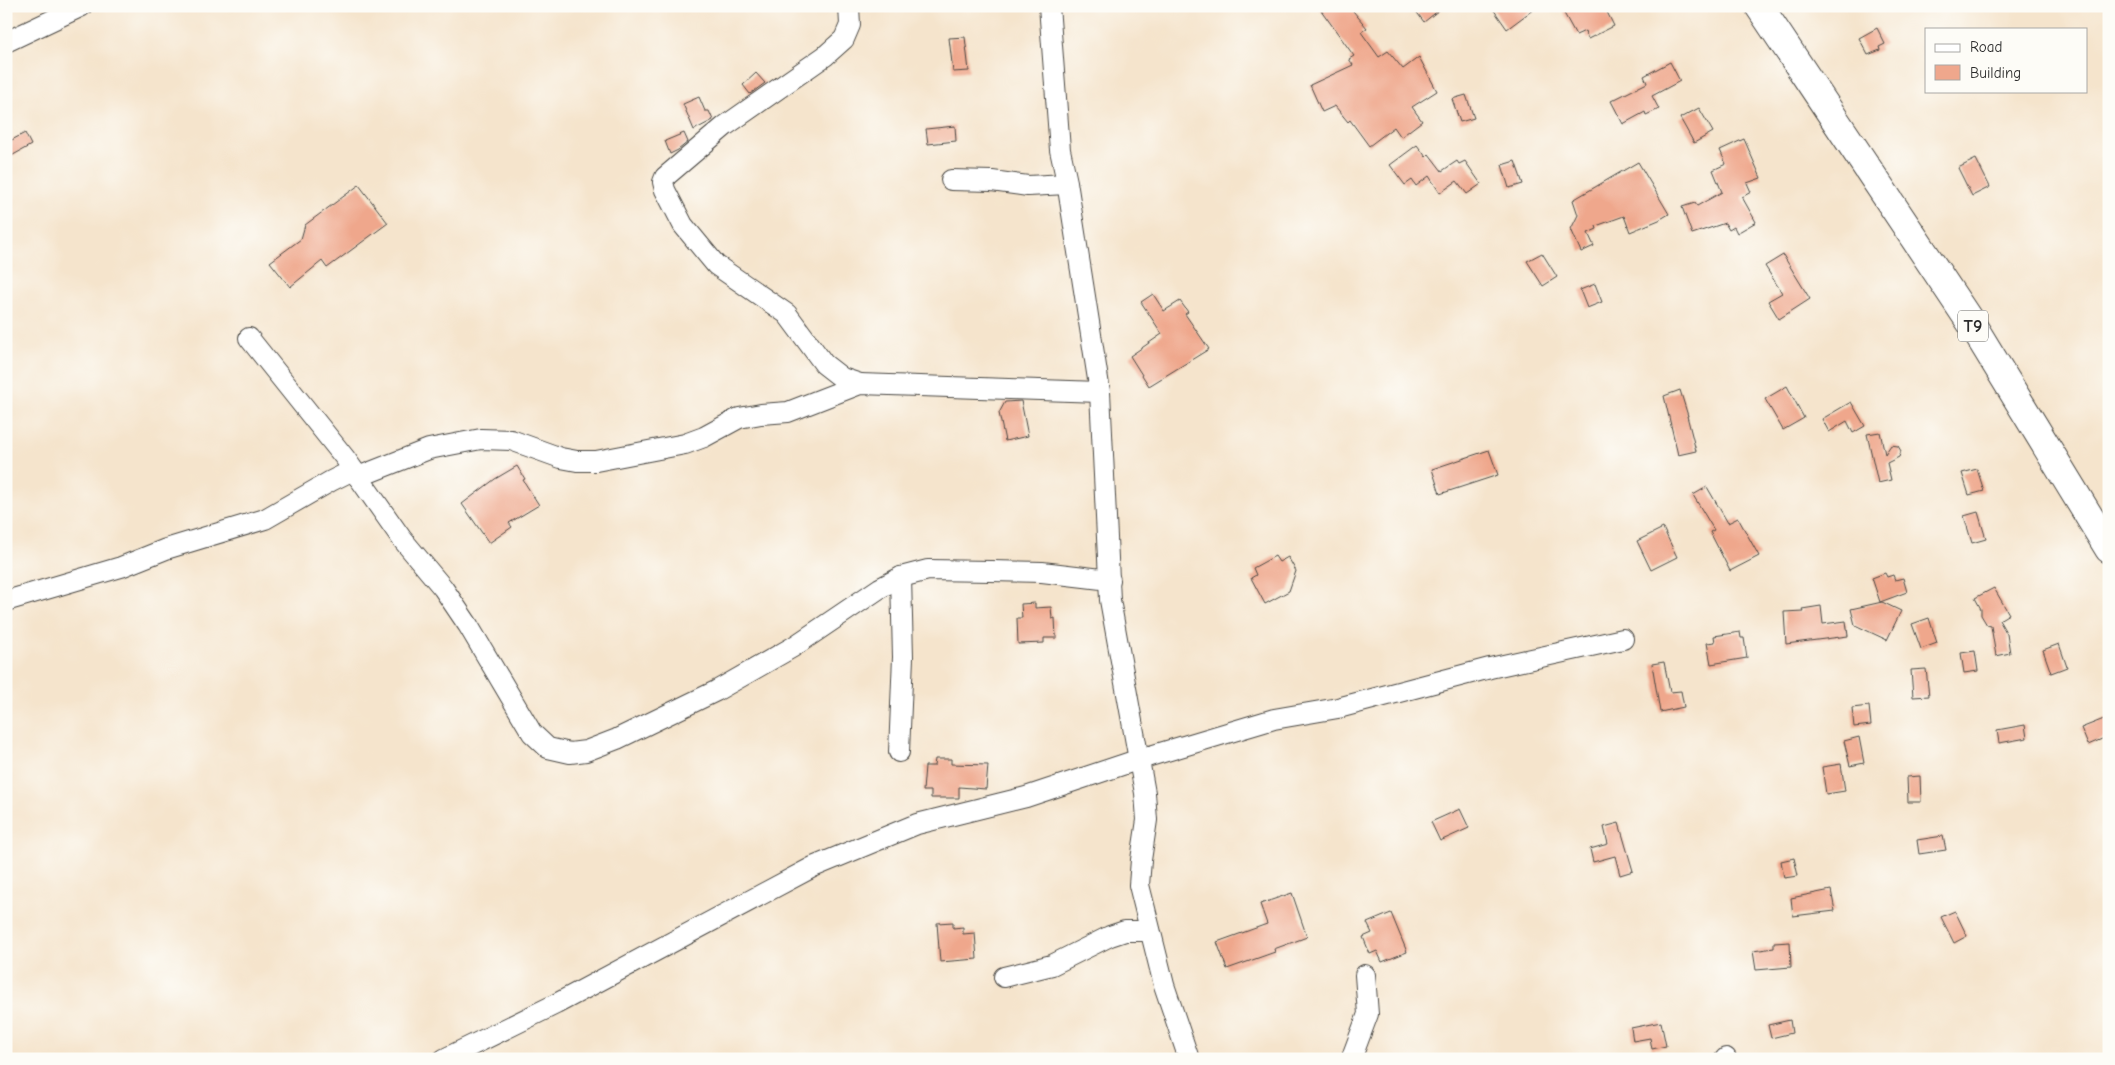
<svg xmlns="http://www.w3.org/2000/svg" width="2115" height="1065" viewBox="0 0 2115 1065" font-family="'Comic Neue',sans-serif">
  <rect width="100%" height="100%" fill="#fdfcf7"/>
  <filter id="ink" filterUnits="userSpaceOnUse"><feTurbulence type="fractalNoise" baseFrequency=".02" numOctaves="2"/><feDisplacementMap in="SourceGraphic" scale="10" xChannelSelector="R" yChannelSelector="G"/><feConvolveMatrix kernelMatrix="1 2 1 2 8 2 1 2 1" color-interpolation-filters="sRGB"/></filter>
  <filter id="wash" filterUnits="userSpaceOnUse"><feTurbulence type="fractalNoise" baseFrequency=".0096" numOctaves="4" result="noise"/><feDisplacementMap in="SourceGraphic" scale="20" xChannelSelector="R" yChannelSelector="G"/><feGaussianBlur stdDeviation="1.12" result="paint"/><feColorMatrix in="noise" values="0 0 0 0 0 0 0 0 0 0 0 0 0 0 0 0 0 1.4 0 .05"/><feComposite in="paint" operator="in"/></filter>
  <g filter="url(#wash)">
    <rect width="100%" height="100%" fill="#f5e4cc"/>
    <g id="blocks">
      <g fill="#efa78c">
        <path d="M1318,6H1349L1367,28L1361,32L1379,57L1388,51L1403,69L1419,57L1437,91L1412,107L1422,121L1401,137L1394,127L1369,146L1350,120L1348,122L1335,106L1322,112L1310,85L1353,65L1349,59L1354,56Z"/>
        <path d="M1412,6H1444L1424,22Z"/>
        <path d="M1491,6H1538L1507,29Z"/>
        <path d="M1560,6H1604L1614,26L1588,39L1585,31L1576,35Z"/>
        <path d="M1877,28L1885,44L1879,47L1880,50L1868,55L1859,38Z"/>
        <path d="M965,37L969,71L953,72L949,38Z"/>
        <path d="M1670,62L1680,81L1652,96L1659,109L1646,115L1645,112L1623,124L1611,101L1647,83L1644,76Z"/>
        <path d="M756,73L765,83L750,94L743,85Z"/>
        <path d="M1466,95L1474,118L1460,122L1452,99Z"/>
        <path d="M699,97L705,111H709L713,120L694,130L683,104Z"/>
        <path d="M1699,108L1713,132L1694,143L1680,118Z"/>
        <path d="M955,126L956,141L928,144L926,129Z"/>
        <path d="M25,133L31,145L6,159V143Z"/>
        <path d="M684,133L688,142L678,150L670,154L665,141Z"/>
        <path d="M1744,139L1761,178L1747,183L1751,192L1742,197L1756,222L1737,233L1734,227L1729,230L1725,223L1692,234L1682,207L1695,203L1697,206L1722,192L1713,170L1726,164L1720,150Z"/>
        <path d="M1417,145L1426,157L1429,154L1442,171L1457,161L1459,164L1465,161L1481,184L1467,194L1457,181L1440,193L1429,176L1416,186L1412,180L1405,185L1390,165Z"/>
        <path d="M1976,159L1990,187L1972,196L1958,168Z"/>
        <path d="M1515,161L1523,184L1509,188L1502,165Z"/>
        <path d="M1638,162L1669,214L1659,220L1630,232L1624,216L1596,226L1597,229L1588,233L1594,246L1581,252L1571,229L1578,215L1573,200Z"/>
        <path d="M359,185L388,223L327,268L322,261L290,287L270,262L301,239L305,225Z"/>
        <path d="M1542,253L1557,277L1543,286L1527,261Z"/>
        <path d="M1783,255L1810,299L1779,319L1768,301L1782,293L1765,266Z"/>
        <path d="M1595,284L1602,302L1587,308L1580,290Z"/>
        <path d="M1153,294L1164,311L1180,301L1188,312L1185,314L1209,349L1149,386L1130,356L1162,334L1141,302Z"/>
        <path d="M1787,386L1804,418L1783,430L1765,399Z"/>
        <path d="M1680,390L1688,416H1687L1696,451L1678,455L1664,396Z"/>
        <path d="M1021,401L1028,436L1005,441L999,413L1005,402Z"/>
        <path d="M1851,402L1865,426L1853,433L1847,421L1829,432L1822,419Z"/>
        <path d="M1880,432L1885,454L1891,445L1898,446L1901,451L1899,457L1887,463L1891,480L1878,483L1867,434Z"/>
        <path d="M1489,450L1498,475L1440,494L1432,469Z"/>
        <path d="M517,466L525,479L523,480L539,505L509,523L512,527L489,543L462,504L495,479Z"/>
        <path d="M1977,469L1984,491L1969,495L1962,473Z"/>
        <path d="M1707,487L1728,523L1738,518L1759,556L1730,571L1710,532L1714,530L1693,495Z"/>
        <path d="M1978,512L1986,539L1972,543L1964,516Z"/>
        <path d="M1663,528L1677,557L1651,570L1637,541Z"/>
        <path d="M1275,556L1279,562L1288,557L1296,571L1289,591L1265,604L1251,578L1256,575L1253,568Z"/>
        <path d="M1885,573L1887,577L1893,575L1895,580L1903,578L1907,592L1880,602L1872,578Z"/>
        <path d="M1994,588L2009,614L1999,620L2007,634L2010,653L1996,656L1991,626L1987,625L1981,615V609L1975,598Z"/>
        <path d="M1882,602L1901,611L1887,640L1855,625L1851,609Z"/>
        <path d="M1035,603V608L1051,607L1052,619L1055,618L1056,638H1044V643L1018,644L1017,618H1022L1021,604Z"/>
        <path d="M1821,606L1823,624L1846,621L1848,636L1786,644L1784,612L1803,611L1802,609Z"/>
        <path d="M1929,618L1937,643L1921,649L1912,624Z"/>
        <path d="M1740,632L1741,638H1744L1747,658L1711,664L1707,643L1715,642L1714,636Z"/>
        <path d="M2059,644L2067,667L2051,673L2043,650Z"/>
        <path d="M1975,651L1978,671L1964,673L1961,653Z"/>
        <path d="M1664,662L1670,692L1681,691L1684,707L1660,712L1652,664Z"/>
        <path d="M1926,669L1929,696L1913,697L1911,670Z"/>
        <path d="M1869,706L1871,725L1854,727L1852,708Z"/>
        <path d="M2109,717V736L2088,745L2081,728Z"/>
        <path d="M2025,725L2027,738L1999,743L1997,730Z"/>
        <path d="M1859,737L1864,763L1850,766L1844,741Z"/>
        <path d="M935,759H951V764L988,765L986,789L959,787V798H931V791H923L925,766H934Z"/>
        <path d="M1841,764L1845,791L1826,794L1822,767Z"/>
        <path d="M1920,776L1921,802H1908L1907,777Z"/>
        <path d="M1460,809L1469,828L1440,841L1431,822Z"/>
        <path d="M1619,823L1633,871L1620,875L1615,856L1593,862L1590,849L1608,844L1604,827Z"/>
        <path d="M1943,836L1946,850L1919,854L1917,840Z"/>
        <path d="M1794,858L1798,876L1784,878L1781,861Z"/>
        <path d="M1831,890L1835,911L1793,916L1791,898Z"/>
        <path d="M1292,893L1307,937L1274,949L1275,952L1227,969L1217,942L1267,924L1260,904Z"/>
        <path d="M1955,911L1967,936L1954,943L1941,917Z"/>
        <path d="M1391,913L1407,952L1382,962L1377,951L1370,954L1363,937L1372,933L1367,923Z"/>
        <path d="M953,922V928L963,927V934L975,933L977,959L940,962L937,923Z"/>
        <path d="M1790,942L1791,967L1756,970L1753,951L1774,948V943Z"/>
        <path d="M1790,1020L1792,1033L1771,1038L1768,1025Z"/>
        <path d="M1661,1022L1666,1046L1652,1049L1650,1038L1633,1041L1631,1028Z"/>
      </g>
    </g>
  </g>
  <g filter="url(#ink)">
    <use href="#blocks" fill-opacity="0" stroke="#494743" stroke-width="1"/>
    <g fill="none" stroke-linecap="round" stroke-linejoin="round">
      <defs>
        <g id="minor">
          <path d="M849,6L850,25L844,39L825,56L725,126L665,177L663,182L665,190L683,225L716,265L787,314L824,364L842,378L860,384"/>
          <path d="M1049,6L1060,150L1067,182L1100,392L1110,600L1145,793L1147,820L1141,860L1139,885L1164,985L1189,1059"/>
          <path d="M6,42L82,6"/>
          <path d="M951,180L992,181L1028,186L1067,184"/>
          <path d="M249,338L345,458L402,539L443,588L468,625L532,733L548,748L570,753L586,751L617,739L716,691L793,647L880,588L901,577L928,570L991,571L1042,572L1110,580"/>
          <path d="M358,477L429,449L481,439L511,440L561,458L577,461H596L685,444L704,437L739,418L761,414L788,412L860,384L1100,392"/>
          <path d="M6,601L121,567L166,549L265,519L331,481L353,470"/>
          <path d="M899,752L903,657L901,577"/>
          <path d="M1004,977L1052,965L1110,936L1125,931H1150"/>
          <path d="M444,1059L556,1004L813,867L917,824L1026,797L1140,759L1274,719L1338,708L1490,668L1623,639"/>
          <path d="M1353,1059V1054L1368,1014L1365,975"/>
          <path d="M1725,1059L1726,1058"/>
        </g>
        <path id="trunk" d="M1759,6L1971,323L2109,549"/>
      </defs>
      <use href="#minor" stroke="#494743" stroke-width="22"/>
      <use href="#trunk" stroke="#494743" stroke-width="30"/>
      <use href="#minor" stroke="#fff" stroke-width="20"/>
      <use href="#trunk" stroke="#fff" stroke-width="28"/>
    </g>
  </g>
  <g text-anchor="middle" dominant-baseline="central" stroke-width="4.5" stroke-linejoin="round" paint-order="stroke">
    <rect fill="#fdfcf7" stroke="#6a6a68" stroke-width="1" x="1958" y="310.5" width="30" height="31" rx="4"/>
    <g font-size="18" font-weight="bold" fill="#2b2b2b">
      <text x="1973" y="326">T9</text>
    </g>
  </g>
  <rect width="2115" height="1065" fill="none" stroke="#fdfcf7" stroke-width="25"/>
  <rect x="1925" y="28" width="162" height="65" fill="#fdfcf7" stroke="#a9a8a5"/>
  <rect x="1935" y="44" width="25" height="8" fill="#ffffff" stroke="#a9a8a5"/>
  <text x="1970" y="52" font-size="15" fill="#2b2b2b">Road</text>
  <rect x="1935" y="65" width="25" height="15" fill="#efa78c" stroke="#a9a8a5"/>
  <text x="1970" y="78" font-size="15" fill="#2b2b2b">Building</text>
</svg>
